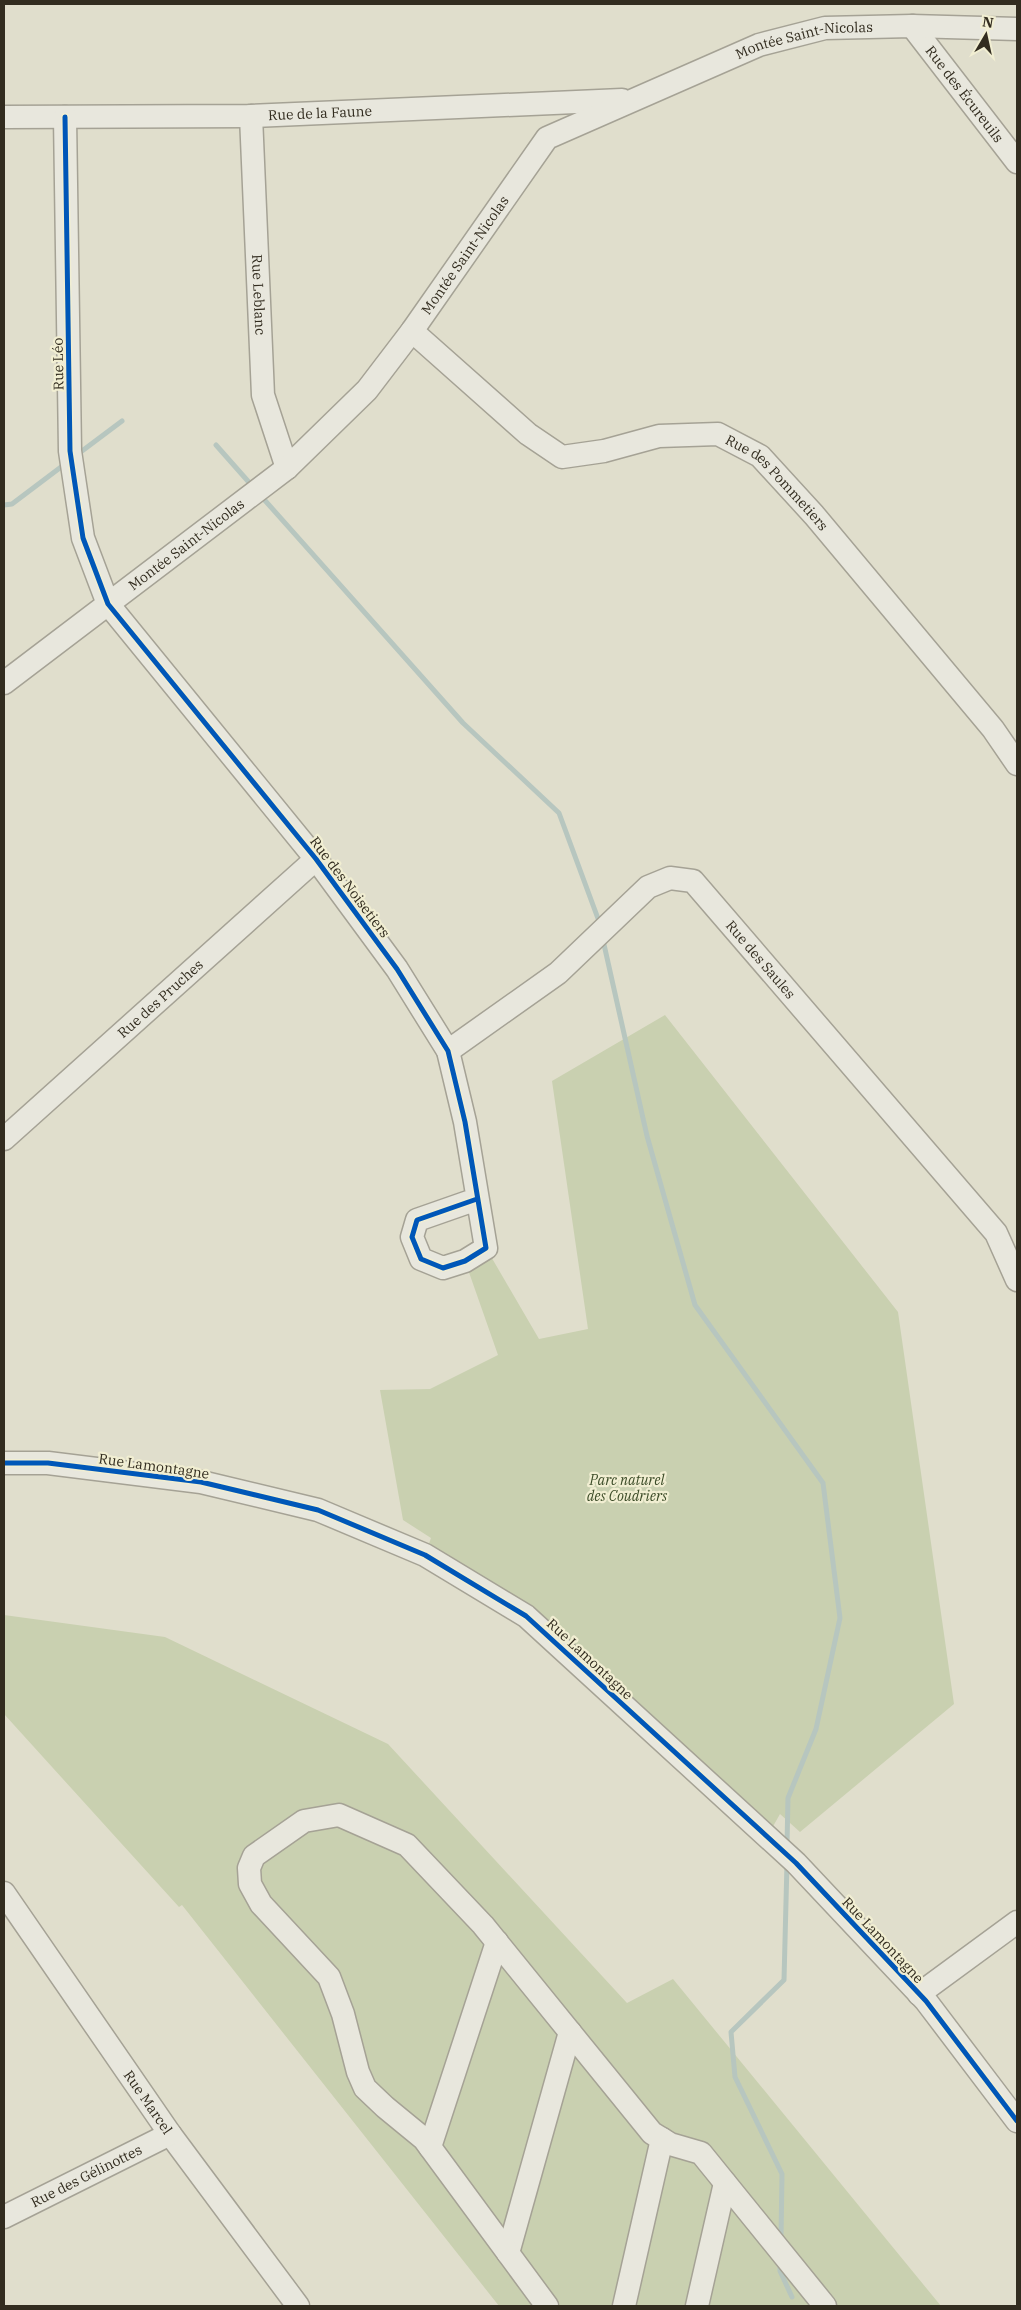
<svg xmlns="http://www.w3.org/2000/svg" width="1021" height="2310" viewBox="0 0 1021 2310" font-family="'IBM Plex Serif',serif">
  <rect width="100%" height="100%" fill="#e0decc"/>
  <g fill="#c9d0b0">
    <path d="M665,1015L898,1312L954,1704L800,1832L780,1814L767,1837L526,1616L425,1555L431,1538L403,1520L380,1390L430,1389L498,1355L465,1261L486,1248L539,1339L588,1329L552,1081Z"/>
    <path d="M4,1615L165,1637L388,1744L627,2003L673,1979L941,2306H499L182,1905L179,1907L4,1714Z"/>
  </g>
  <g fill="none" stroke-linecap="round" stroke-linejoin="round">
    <g stroke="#b7c6bf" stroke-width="5">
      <path d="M216,445L254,488"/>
      <path d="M78,454L122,421"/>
      <path d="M261,496L463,723L559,813L600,924"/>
      <path d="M4,505L12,504L65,464"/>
      <path d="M603,940L647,1136L695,1305L823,1483L840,1618L816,1729L788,1798L787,1844"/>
      <path d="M781,2238L782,2174L735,2077L731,2032L784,1980L787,1863"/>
      <path d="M780,2262V2271L792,2297"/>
    </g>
    <defs>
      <g id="minor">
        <path id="s1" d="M912,26L1017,162"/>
        <path id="s2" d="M251,116L263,395L287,468"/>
        <path id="s3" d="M4,117L251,116L622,100"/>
        <path d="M65,117L70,451L83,538L108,604L316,859L397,969L448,1051L465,1122L486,1248L465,1261L443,1268L421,1259L412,1237L417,1220L477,1199"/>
        <path id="s4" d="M412,331L528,434L562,457L604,451L659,436L718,434L760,456L814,515L993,729L1017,764"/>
        <path id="s5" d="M4,683L287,468L367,390L412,331L547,138L759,45L825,28L912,26L1017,29"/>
        <path id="s6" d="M448,1051L558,973L648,887L670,878L693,881L996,1233L1017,1280"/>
        <path id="s7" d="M4,1139L316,859"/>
        <path d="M4,1463H48L201,1482L318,1510L425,1555L526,1616L796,1863L926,2001L1017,2121"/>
        <path id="s8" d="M4,1893L170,2134L298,2306"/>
        <path d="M919,1994L1017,1922"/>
        <path d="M430,2147L497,1942"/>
        <path id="s9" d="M4,2217L170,2134"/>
        <path d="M508,2253L570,2032"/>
        <path d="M547,2306L424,2139L385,2107L365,2088L358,2072L343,2014L329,1977L261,1904L250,1884L249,1868L254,1856L304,1821L339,1815L407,1845L483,1925L652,2133L670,2144L701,2153L825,2306"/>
        <path d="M624,2306L662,2139"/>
        <path d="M697,2306L725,2183"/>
      </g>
    </defs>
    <use href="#minor" stroke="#a5a295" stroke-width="25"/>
    <use href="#minor" stroke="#e8e7dd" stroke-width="22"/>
    <defs>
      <g id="cycleway">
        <path d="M65,117L70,451L83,538L108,604L316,859L397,969L448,1051L465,1122L486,1248L465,1261L443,1268L421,1259L412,1237L417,1220L477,1199"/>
        <path d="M4,1463H48L201,1482L318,1510L425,1555L526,1616L796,1863L926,2001L1017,2121"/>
      </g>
    </defs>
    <use href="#cycleway" stroke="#f1eed2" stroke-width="8"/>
    <use href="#cycleway" stroke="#0057b8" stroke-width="5"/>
  </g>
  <g text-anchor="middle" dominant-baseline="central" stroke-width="4.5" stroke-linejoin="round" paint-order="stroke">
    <g font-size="14" fill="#322c1f" stroke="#f1eed2">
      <text stroke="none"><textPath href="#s5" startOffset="1054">Montée Saint-Nicolas</textPath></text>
      <text stroke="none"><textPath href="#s1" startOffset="86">Rue des Écureuils</textPath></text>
      <text stroke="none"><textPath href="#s3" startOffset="316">Rue de la Faune</textPath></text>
      <text stroke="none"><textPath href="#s5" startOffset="634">Montée Saint-Nicolas</textPath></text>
      <text stroke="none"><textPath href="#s2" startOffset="179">Rue Leblanc</textPath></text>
      <text transform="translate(58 364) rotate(-91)">Rue Léo</text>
      <text stroke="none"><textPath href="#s4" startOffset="432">Rue des Pommetiers</textPath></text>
      <text stroke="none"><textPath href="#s5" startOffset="229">Montée Saint-Nicolas</textPath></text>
      <text transform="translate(350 887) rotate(53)">Rue des Noisetiers</text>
      <text stroke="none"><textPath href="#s6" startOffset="410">Rue des Saules</textPath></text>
      <text stroke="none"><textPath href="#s7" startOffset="210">Rue des Pruches</textPath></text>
      <text transform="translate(154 1466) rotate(8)">Rue Lamontagne</text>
      <text transform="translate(590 1659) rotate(43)">Rue Lamontagne</text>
      <text transform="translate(883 1940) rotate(47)">Rue Lamontagne</text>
      <text stroke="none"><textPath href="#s8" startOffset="254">Rue Marcel</textPath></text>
      <text stroke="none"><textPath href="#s9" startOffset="92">Rue des Gélinottes</textPath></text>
    </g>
    <g font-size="14" font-style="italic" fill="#3c4c28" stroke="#f1eed2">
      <text x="627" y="1480">Parc naturel<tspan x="627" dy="16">des Coudriers</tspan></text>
    </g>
  </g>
  <rect width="1021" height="2310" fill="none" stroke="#322c1f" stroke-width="10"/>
  <g transform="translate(986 35) rotate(9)" stroke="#f1eed2" stroke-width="4" paint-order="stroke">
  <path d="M0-4L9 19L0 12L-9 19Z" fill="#322c1f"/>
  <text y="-8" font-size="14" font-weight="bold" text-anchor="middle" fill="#322c1f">N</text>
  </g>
</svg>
